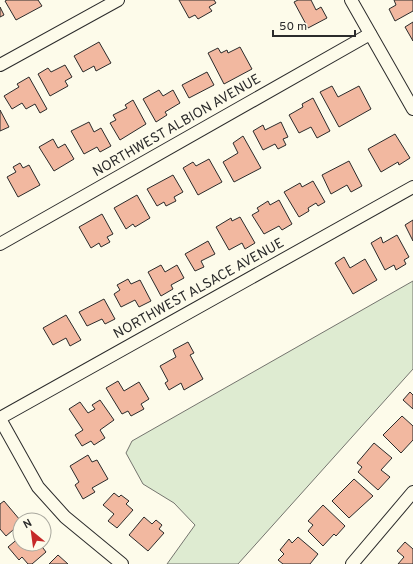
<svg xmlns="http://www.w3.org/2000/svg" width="413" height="564" viewBox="0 0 413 564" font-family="Overpass,sans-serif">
  <rect width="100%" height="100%" fill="#fdfbea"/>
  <path fill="#deebd1" stroke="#74746e" d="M413,281V369L238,564H167L195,525L174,503L143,484L126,453L132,441Z"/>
  <g fill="#f2b8a0" stroke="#2b2b2b">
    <path d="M7,0H38L42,6L16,20L5,1Z"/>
    <path d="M179,0H214L216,3L209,7L212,11L198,19L195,15L189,18Z"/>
    <path d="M298,0H311L316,10L321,7L327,18L308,28L294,2Z"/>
    <path d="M394,0H413V11L395,21L389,9L396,5Z"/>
    <path d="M0,7L4,15L0,17Z"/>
    <path d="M413,22V41L405,27Z"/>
    <path d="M99,42L111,63L96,71L94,66L83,72L74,56Z"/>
    <path d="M240,47L252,69L224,84L208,53L218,48L221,53L227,50L228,53Z"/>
    <path d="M65,65L72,77L65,81L68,86L50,96L38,74L48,68L51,72Z"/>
    <path d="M207,72L214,85L189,98L182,85Z"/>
    <path d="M29,77L47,109L40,113L35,104L26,109L22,103L12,109L4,96L19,87L17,84Z"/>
    <path d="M332,86L338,97L359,86L371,109L339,127L320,92Z"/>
    <path d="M159,90L163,96L173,90L180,103L165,112L167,115L156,122L143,99Z"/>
    <path d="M313,98L330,131L317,138L311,127L299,133L289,115L303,107L302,104Z"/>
    <path d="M133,100L146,124L120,140L110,123L116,120L113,115L127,108L125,105Z"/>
    <path d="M0,110L9,127L0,131Z"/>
    <path d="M89,122L94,132L101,128L111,146L100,152L97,147L84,154L71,131Z"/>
    <path d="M281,122L288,137L283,139L286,145L278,149L275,144L263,150L253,131L263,125L265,130Z"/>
    <path d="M395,134L410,158L399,165L398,162L381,172L368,149Z"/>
    <path d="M243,136L261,168L234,182L223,162L238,153L233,143Z"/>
    <path d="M53,139L58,148L65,144L74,159L54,171L39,147Z"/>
    <path d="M209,159L222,182L198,195L183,168L193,162L196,166Z"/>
    <path d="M349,161L362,186L351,192L347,185L331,194L322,175Z"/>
    <path d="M20,163L23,168L29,165L40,185L18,197L7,177L16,172L13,167Z"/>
    <path d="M173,175L183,192L174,197L176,201L166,206L164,202L157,206L147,189Z"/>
    <path d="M313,181L325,202L318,206L316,203L308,208L309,211L299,217L284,192L300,183L302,187Z"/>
    <path d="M137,195L150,218L135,227L133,224L126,229L114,208Z"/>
    <path d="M279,200L292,224L282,230L279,226L264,234L252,215L259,211L257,208L268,201L270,205Z"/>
    <path d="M102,214L113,234L107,237L110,242L101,247L99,243L91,248L79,227Z"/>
    <path d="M240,217L255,243L245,249L242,243L229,250L216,227L231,218L232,221Z"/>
    <path d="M413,220V241L405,225Z"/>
    <path d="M397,235L409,257L404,260L406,264L396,270L394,265L385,270L371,243L381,237L383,243Z"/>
    <path d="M208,241L215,254L201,261L204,267L195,271L185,254Z"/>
    <path d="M344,257L350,268L365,259L377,280L353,294L335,263Z"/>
    <path d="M161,265L165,272L177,265L184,278L171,285L173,289L161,296L148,272Z"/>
    <path d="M128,279L131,284L140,280L151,301L139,307L135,300L121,307L114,294L120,290L117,285Z"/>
    <path d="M104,299L115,319L105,324L102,319L87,326L79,312Z"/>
    <path d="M66,315L81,340L70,346L66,338L53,345L43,328Z"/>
    <path d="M188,342L194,353L190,355L203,379L184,390L181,383L169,390L165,383L168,381L160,366L176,357L173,350Z"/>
    <path d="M118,381L124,391L139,382L149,399L141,404L144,409L131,416L128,411L122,414L106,388Z"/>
    <path d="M410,392L413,395V409L403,400Z"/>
    <path d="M100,400L114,420L100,430L105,438L94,445L91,441L82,446L75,435L83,430L69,409L80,402L88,413L95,409L92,405Z"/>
    <path d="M402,416L413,426V440L401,453L383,435Z"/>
    <path d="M374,443L392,458L381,470L390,477L378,490L358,472L362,467L357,463Z"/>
    <path d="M88,455L92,462L97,460L108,479L92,488L95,492L83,499L75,485L79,482L70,466Z"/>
    <path d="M354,479L373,496L349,518L332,501Z"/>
    <path d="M114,493L119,497L121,495L129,501L126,504L133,510L117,528L108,521L114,514L103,505Z"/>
    <path d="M4,501L20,520V524L6,536L0,529V504Z"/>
    <path d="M323,505L345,526L336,536L334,534L323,546L308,531L313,525L308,521Z"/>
    <path d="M144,517L152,524L156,520L162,525L159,529L164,533L148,551L129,535Z"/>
    <path d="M20,537V544H40L46,552L32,564H28L22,557L19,560L8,547Z"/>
    <path d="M298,537L318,554L310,564H283L278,560L284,554L280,550L289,539L292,543Z"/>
    <path d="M405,542L413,549V564H398L404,557L397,551Z"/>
    <path d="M58,555L68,564H49Z"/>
  </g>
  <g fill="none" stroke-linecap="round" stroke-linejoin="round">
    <defs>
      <g id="minor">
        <path d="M351,0L413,109"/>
        <path d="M0,65L118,0"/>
        <path d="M0,244L370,34"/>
        <path d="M0,418L413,187"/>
        <path d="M0,419L38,487L65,517L122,564"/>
        <path d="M352,564L413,492"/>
      </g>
    </defs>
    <use href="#minor" stroke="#2b2b2b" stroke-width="14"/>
    <use href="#minor" stroke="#fdfbea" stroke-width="12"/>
  </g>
  <g text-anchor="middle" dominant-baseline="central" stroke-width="3" stroke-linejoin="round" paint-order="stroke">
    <g font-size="14" fill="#2b2b2b" stroke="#fdfbea">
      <text transform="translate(177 126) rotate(-30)">NORTHWEST ALBION AVENUE</text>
      <text transform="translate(199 289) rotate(-29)">NORTHWEST ALSACE AVENUE</text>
    </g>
  </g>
  <g transform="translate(32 532) rotate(331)"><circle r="19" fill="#fdfbea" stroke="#a9a89e"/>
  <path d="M0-3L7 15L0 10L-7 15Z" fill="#c62828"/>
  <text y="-6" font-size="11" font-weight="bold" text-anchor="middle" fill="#2b2b2b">N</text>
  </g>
  <path d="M273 30v6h82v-6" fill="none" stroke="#2b2b2b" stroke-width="2"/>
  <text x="279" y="30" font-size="12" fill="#2b2b2b" stroke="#fdfbea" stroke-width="3" paint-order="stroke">50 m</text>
</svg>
